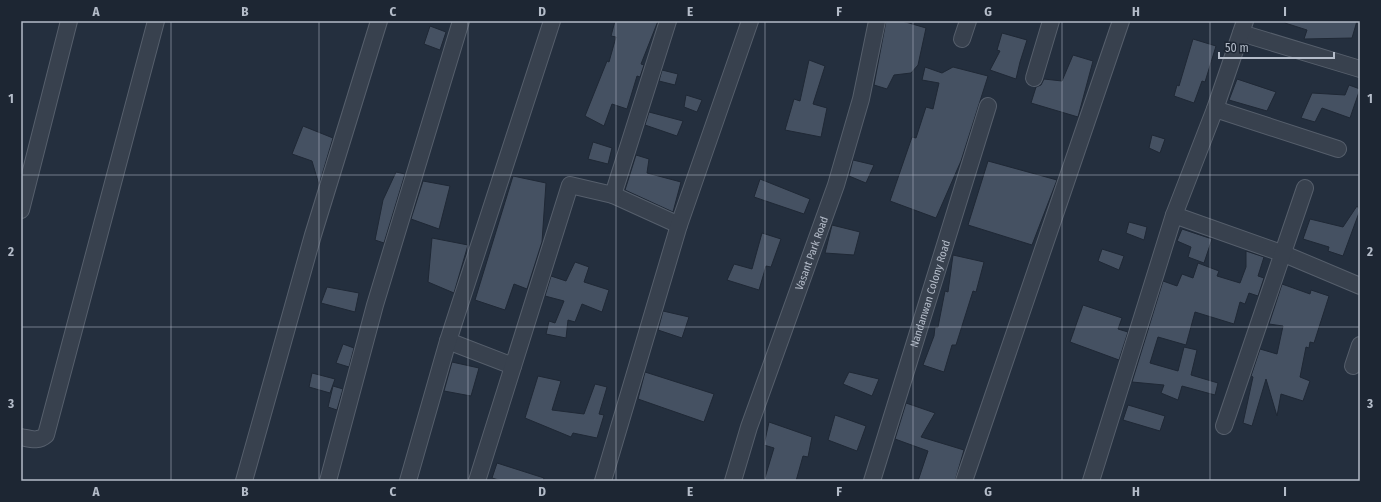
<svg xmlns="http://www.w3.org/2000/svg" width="1381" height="502" viewBox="0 0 1381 502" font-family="'Fira Sans Condensed',sans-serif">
  <rect width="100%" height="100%" fill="#242f3e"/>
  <g fill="#455162" stroke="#1f2835">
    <path d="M615,21H658L641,64L644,65L640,77L637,76L627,109L612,104L604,126L585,116L607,61L609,62L616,37L611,36Z"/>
    <path d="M886,21H902L926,28L918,65L911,73L894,75L887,89L874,85Z"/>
    <path d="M1285,21H1357L1352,38L1304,39L1307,30L1285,23Z"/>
    <path d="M430,26L446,32L440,50L424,44Z"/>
    <path d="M1002,33L1027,40L1020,62L1016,79L990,70L1000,51L997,50Z"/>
    <path d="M1193,39L1216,46L1205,82L1202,81L1194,103L1174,96L1177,85L1179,86Z"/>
    <path d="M1073,55L1093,61L1078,117L1031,103L1036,87L1041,85L1044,79L1062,81Z"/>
    <path d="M809,60L825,66L813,104L827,108L821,137L785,130L794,99L800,101Z"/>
    <path d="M925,67L942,73L953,67L988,76L961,161L936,218L890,201L912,137L916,138L926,107L933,109L939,83L922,80Z"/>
    <path d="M662,70L678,74L675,85L659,81Z"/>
    <path d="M1237,79L1276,92L1267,111L1229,100Z"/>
    <path d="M1349,85L1360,89L1350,118L1322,108L1315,122L1301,118L1312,93L1345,95Z"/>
    <path d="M686,95L702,100L697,112L684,107Z"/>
    <path d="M649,112L683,121L677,136L645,125Z"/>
    <path d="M303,126L333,138L319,185L312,161L292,154Z"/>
    <path d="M1152,135L1165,139L1160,153L1149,148Z"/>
    <path d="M593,142L612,148L608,164L588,159Z"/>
    <path d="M636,155L649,159L647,173L681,182L673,212L625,190Z"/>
    <path d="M853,160L874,165L866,183L849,176Z"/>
    <path d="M988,161L1057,180L1032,245L968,225Z"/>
    <path d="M396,172L405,174L384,243L375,240L383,200Z"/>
    <path d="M513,176L546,183L542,242L527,289L514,284L505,310L475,300Z"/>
    <path d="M760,179L810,199L804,214L754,197Z"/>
    <path d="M423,181L450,186L439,229L411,219Z"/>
    <path d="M1357,206L1360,210L1343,256L1328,251L1329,247L1303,239L1310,219L1343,227Z"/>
    <path d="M1129,222L1147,227L1144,240L1126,233Z"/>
    <path d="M832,225L860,232L854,255L825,253Z"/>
    <path d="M1182,229L1212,239L1204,263L1188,257L1191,247L1177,241Z"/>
    <path d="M762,233L781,239L771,267L766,266L759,290L727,280L734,264L752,269Z"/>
    <path d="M432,238L468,245L454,293L428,282Z"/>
    <path d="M1102,249L1124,256L1119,270L1098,261Z"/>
    <path d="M1246,251L1264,257L1258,276L1264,278L1258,296L1249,293L1245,304L1240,302L1234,324L1195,312L1186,345L1158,337L1150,363L1178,371L1184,347L1197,350L1191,375L1218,383L1215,395L1182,386L1178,400L1161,393L1164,385L1132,382L1163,281L1177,286L1182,274L1193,278L1198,263L1219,271L1217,276L1240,283L1246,267Z"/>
    <path d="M953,255L984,262L976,292L973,291L956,345H952L944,372L923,365L934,336L935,327H938L945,291L948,292Z"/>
    <path d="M575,262L589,267L584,282L609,290L602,312L582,304L575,322L568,320L566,338L546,334L549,321L555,323L564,301L545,296L551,276L566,281Z"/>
    <path d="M1282,284L1310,294L1311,290L1329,296L1314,343L1310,342L1309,348L1306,347L1300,377L1310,381L1303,401L1281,394L1277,416L1266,379L1252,426L1243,423L1253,377L1251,376L1260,349L1277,354L1283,326L1269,324Z"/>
    <path d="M327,287L359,293L355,312L321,303Z"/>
    <path d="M1083,305L1122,318L1118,329L1128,332L1119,360L1070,342Z"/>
    <path d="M663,311L689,317L682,338L658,330Z"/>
    <path d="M343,344L354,348L349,367L336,363Z"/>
    <path d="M452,362L479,368L471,396L444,391Z"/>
    <path d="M645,372L714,394L704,422L638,399Z"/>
    <path d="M849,372L879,379L872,396L843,384Z"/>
    <path d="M312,373L335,379L330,393L309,387Z"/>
    <path d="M538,376L561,381L552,410L584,414L595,384L607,387L599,414L604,415L597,438L573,433L571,437L525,418Z"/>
    <path d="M333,386L343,389L337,410L328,407Z"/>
    <path d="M906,403L935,413L921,437L964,450L955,481H918L928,451L895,439Z"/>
    <path d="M1128,405L1165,416L1160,431L1123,420Z"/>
    <path d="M835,415L866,426L857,451L828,440Z"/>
    <path d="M769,422L812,437L808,457L803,456L796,481H764L774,448L764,445Z"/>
    <path d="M497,463L544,478L543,481H502L492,478Z"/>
  </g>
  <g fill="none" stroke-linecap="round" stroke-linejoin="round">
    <defs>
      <g id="minor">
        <path d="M1241,33L1360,69"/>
        <path d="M962,39L968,21"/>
        <path d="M1034,78L1051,21"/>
        <path d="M1215,109L1338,149"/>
        <path d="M613,195L679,225"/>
        <path d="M21,210L69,21"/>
        <path d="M1174,215L1284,254L1360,286"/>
        <path d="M448,341L513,366"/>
        <path d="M1353,366L1360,345"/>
        <path d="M1224,426L1305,188"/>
        <path d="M21,437C31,439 38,442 46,435L156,21"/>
        <path d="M244,481L313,235L379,21"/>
        <path d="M328,481L375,305L461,21"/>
        <path d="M408,481L448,341L552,21"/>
        <path d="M477,481L570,185L613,195L668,21"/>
        <path d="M603,481L679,225L750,21"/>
        <path id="s1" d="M733,481L749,427L836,185L861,99L877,21"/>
        <path id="s2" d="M872,481L988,106"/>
        <path d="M964,481L1121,21"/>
        <path d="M1091,481L1174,215L1215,109L1245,21"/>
      </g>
    </defs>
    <use href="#minor" stroke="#565f6c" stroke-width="18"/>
    <use href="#minor" stroke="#38414e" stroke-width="16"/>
  </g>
  <path fill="none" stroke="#b4bcc9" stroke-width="1" stroke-opacity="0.55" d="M171,21V481M319,21V481M468,21V481M616,21V481M765,21V481M913,21V481M1062,21V481M1210,21V481M21,175H1360M21,327H1360"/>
  <g text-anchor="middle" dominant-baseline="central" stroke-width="3" stroke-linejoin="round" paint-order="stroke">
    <g font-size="11" fill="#b4bcc9" stroke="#1d2633">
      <text stroke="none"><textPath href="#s1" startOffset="241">Vasant Park Road</textPath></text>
      <text stroke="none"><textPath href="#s2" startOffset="196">Nandanwan Colony Road</textPath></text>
    </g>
  </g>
  <rect width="1381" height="502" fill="none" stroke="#1d2633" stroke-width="44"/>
  <path d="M1219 52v6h115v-6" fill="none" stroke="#b4bcc9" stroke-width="2"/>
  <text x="1225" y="52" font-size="12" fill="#b4bcc9" stroke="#1d2633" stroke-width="3" paint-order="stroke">50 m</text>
  <rect x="22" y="22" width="1337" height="458" fill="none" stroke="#b4bcc9" stroke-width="1.5"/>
  <g font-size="13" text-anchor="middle" font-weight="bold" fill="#b4bcc9">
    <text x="96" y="16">A</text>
    <text x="245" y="16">B</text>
    <text x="393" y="16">C</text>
    <text x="542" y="16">D</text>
    <text x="690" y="16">E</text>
    <text x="839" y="16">F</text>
    <text x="988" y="16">G</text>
    <text x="1136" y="16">H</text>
    <text x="1285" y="16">I</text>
    <text x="11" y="103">1</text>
    <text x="1370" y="103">1</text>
    <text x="11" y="256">2</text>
    <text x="1370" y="256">2</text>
    <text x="11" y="408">3</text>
    <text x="1370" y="408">3</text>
    <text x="96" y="496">A</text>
    <text x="245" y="496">B</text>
    <text x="393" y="496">C</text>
    <text x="542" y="496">D</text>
    <text x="690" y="496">E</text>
    <text x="839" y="496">F</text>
    <text x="988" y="496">G</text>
    <text x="1136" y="496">H</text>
    <text x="1285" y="496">I</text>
  </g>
</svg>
